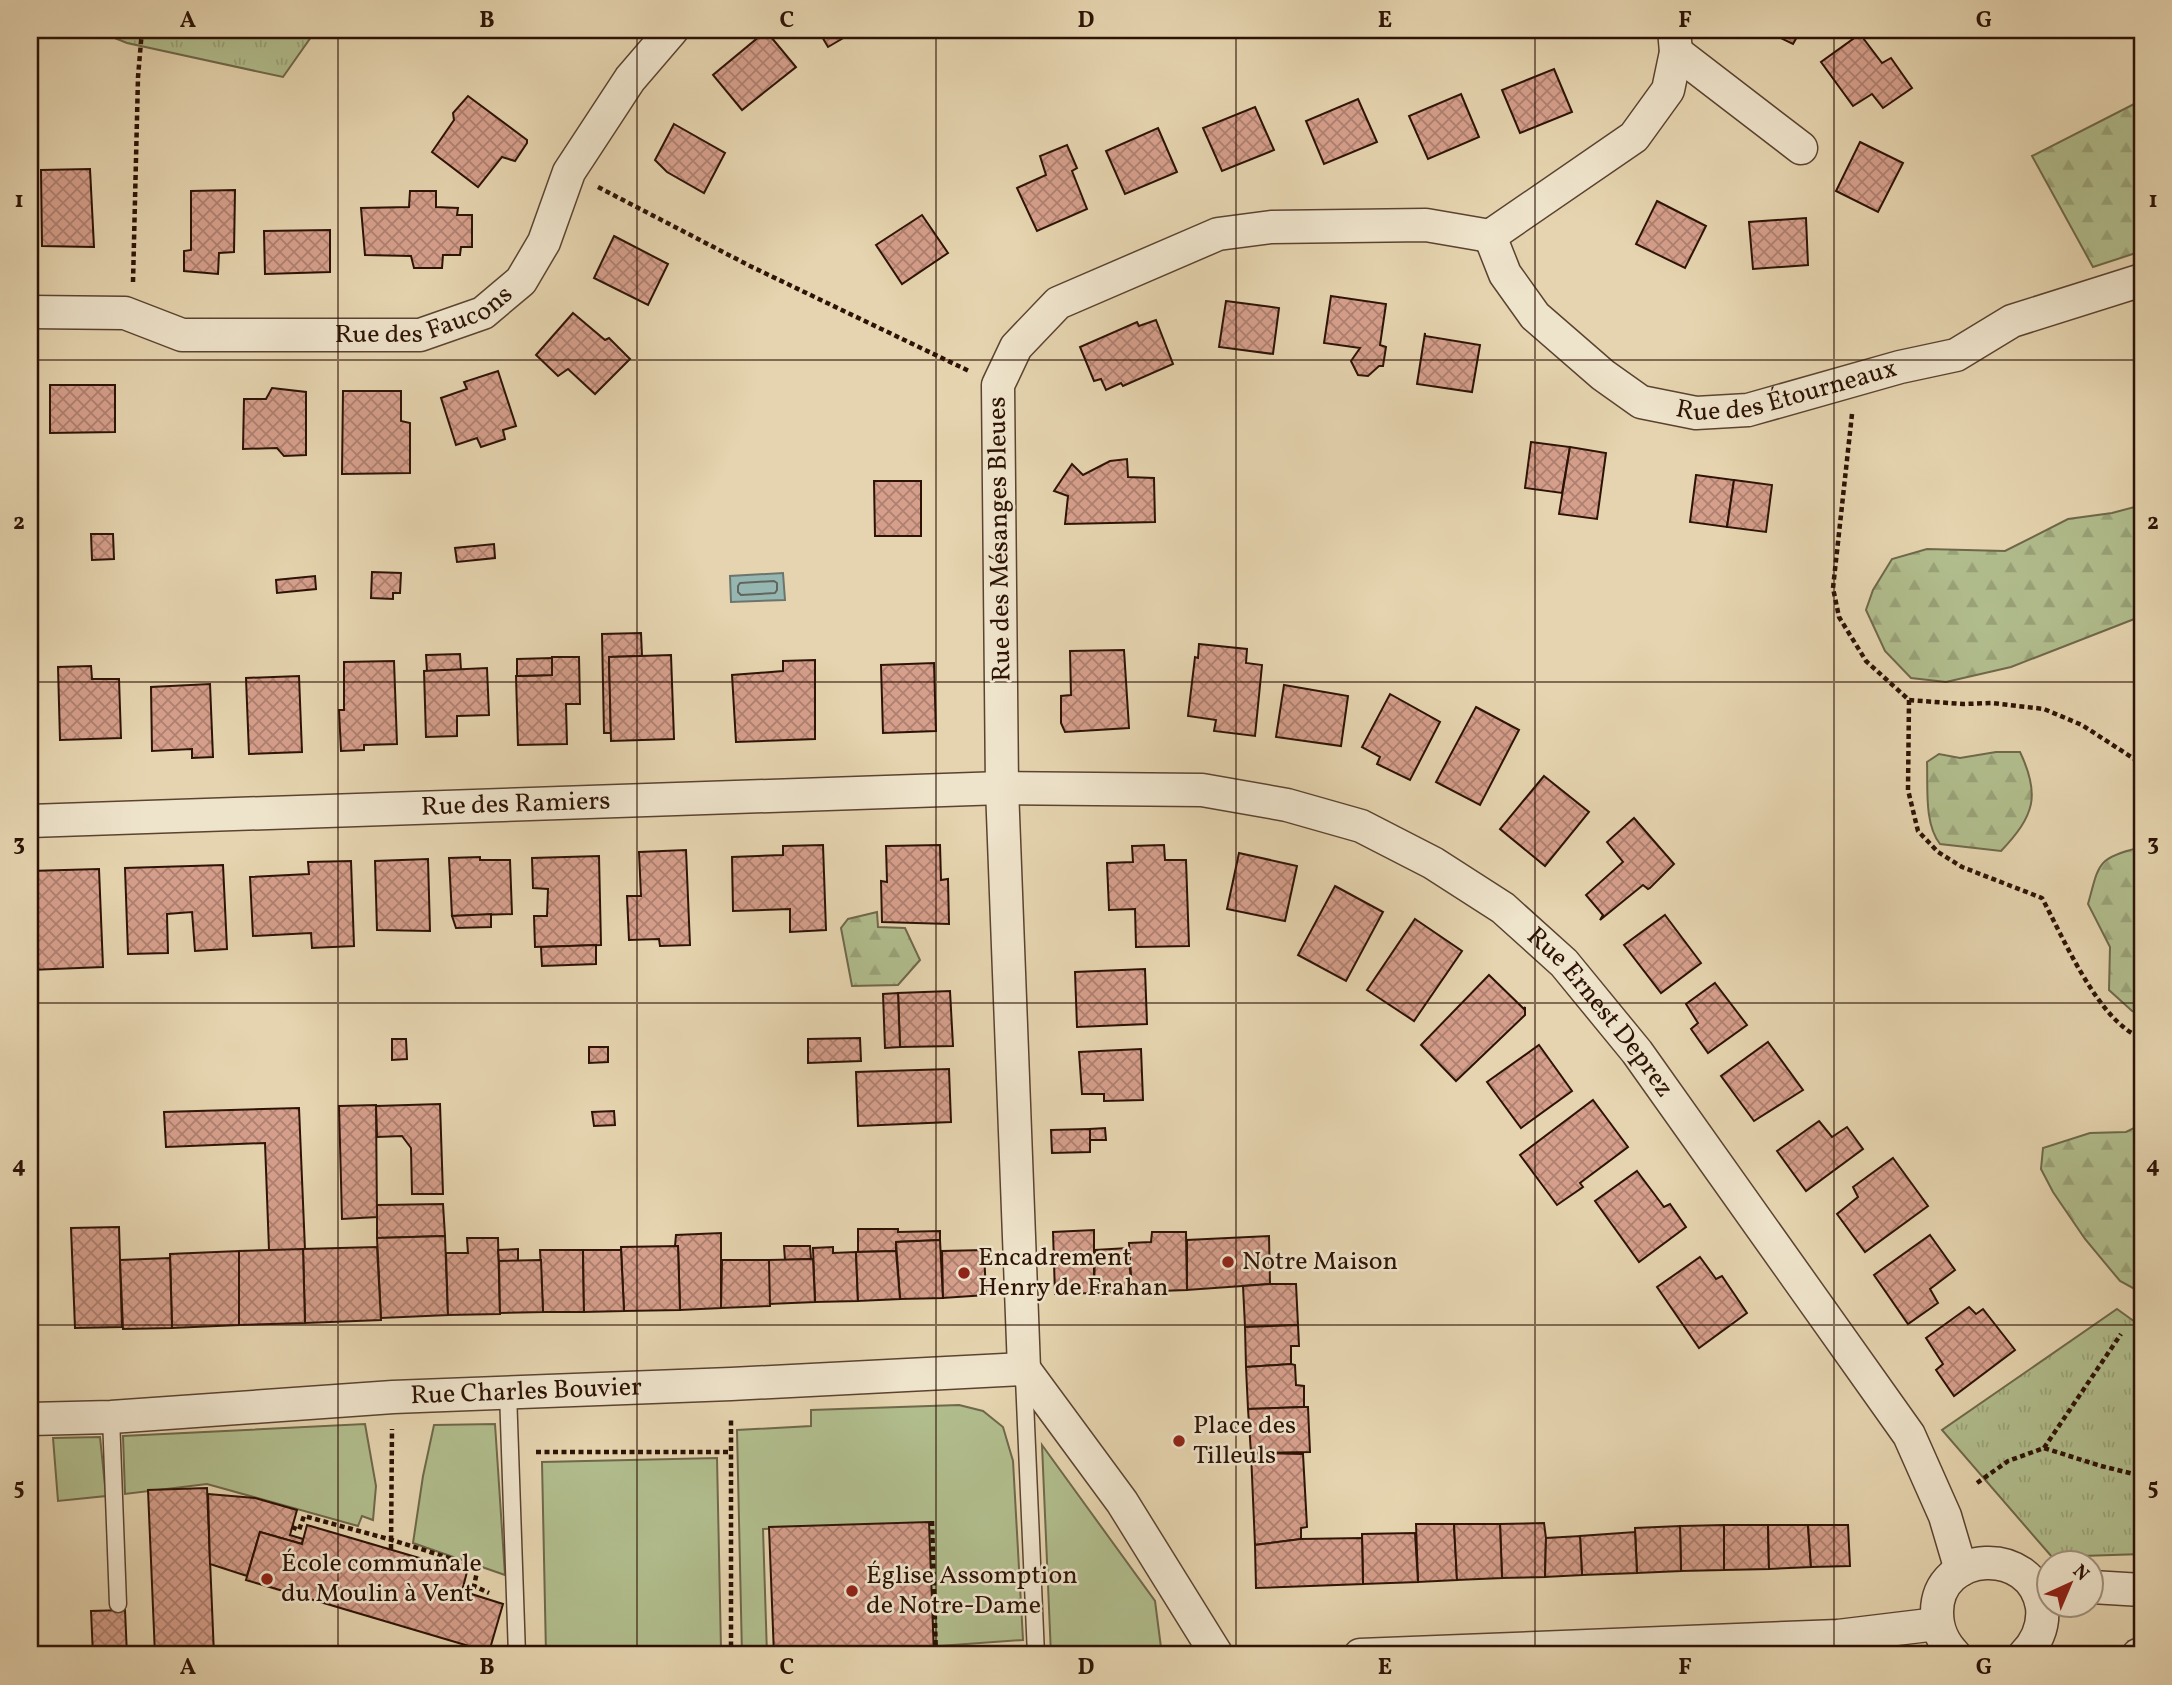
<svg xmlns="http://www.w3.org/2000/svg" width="2172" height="1685" viewBox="0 0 2172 1685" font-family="Vollkorn,serif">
  <defs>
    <pattern id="forest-firs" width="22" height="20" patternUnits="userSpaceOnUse" patternTransform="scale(1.75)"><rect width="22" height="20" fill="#b1bd8d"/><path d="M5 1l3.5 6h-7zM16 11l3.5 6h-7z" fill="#99a278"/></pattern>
    <pattern id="park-tufts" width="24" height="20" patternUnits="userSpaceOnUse" patternTransform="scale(1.75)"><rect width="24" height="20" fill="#b1bd8d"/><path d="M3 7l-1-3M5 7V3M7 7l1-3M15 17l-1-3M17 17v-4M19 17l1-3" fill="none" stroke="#99a278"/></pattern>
    <pattern id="building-cross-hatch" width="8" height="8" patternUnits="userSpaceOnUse" patternTransform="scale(1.75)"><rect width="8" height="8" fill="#d69f8c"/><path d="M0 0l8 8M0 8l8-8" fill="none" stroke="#ae8070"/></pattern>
  </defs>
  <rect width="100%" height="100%" fill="#e5d4af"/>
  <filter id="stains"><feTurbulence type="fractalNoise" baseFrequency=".00286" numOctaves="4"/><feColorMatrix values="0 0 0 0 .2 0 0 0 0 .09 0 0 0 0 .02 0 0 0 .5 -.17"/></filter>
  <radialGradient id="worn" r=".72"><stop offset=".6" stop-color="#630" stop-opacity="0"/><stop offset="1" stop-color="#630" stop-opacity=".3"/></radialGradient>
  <g fill="#b1bd8d" stroke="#6f684a" stroke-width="2">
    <path d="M959,1405L983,1411L1003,1427L1013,1461L1023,1640L925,1647L920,1523L763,1529L767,1655H742L737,1430L811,1426V1410Z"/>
    <path d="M365,1424L376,1486L373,1520L362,1516L358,1526L207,1484L125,1494L123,1436Z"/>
    <path d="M495,1424L505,1575L413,1543L423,1476L434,1425Z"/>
    <path d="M100,1437L106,1496L58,1501L53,1438Z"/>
    <path d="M1042,1445L1155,1601L1162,1655H1051Z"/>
    <path d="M717,1458L721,1650L546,1654L542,1462Z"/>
  </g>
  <g fill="url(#forest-firs)" stroke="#6f684a" stroke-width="2">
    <path d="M2142,100V251L2093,267L2032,156Z"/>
    <path d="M2142,505V616L2011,667L1946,682L1911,678L1885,651L1866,610L1873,590L1892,559L1927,549L2005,551L2068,519L2112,513Z"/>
    <path d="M1996,752H2020C2041,796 2034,816 2001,851L1940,844C1924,824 1928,787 1927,762L1939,754L1960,758Z"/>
    <path d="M2138,848H2142V1015L2132,1011L2109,990L2110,947L2088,904C2099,865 2096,858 2138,848Z"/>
    <path d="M877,912L878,927L905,928L920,960L898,985L852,986L841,928L848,919Z"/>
    <path d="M2142,1124V1293L2120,1281L2085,1239L2053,1192L2041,1169L2043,1148L2090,1133L2126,1132Z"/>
  </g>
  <g fill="url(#park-tufts)" stroke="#6f684a" stroke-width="2">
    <path d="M95,30H316L283,77L127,43Z"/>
    <path d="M2117,1309L2142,1327V1554L2052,1557L1942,1430Z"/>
  </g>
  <path fill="#96b7b1" stroke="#6c756d" stroke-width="2" d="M783,573L785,600L731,602L730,576Z"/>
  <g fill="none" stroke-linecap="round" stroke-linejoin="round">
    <path stroke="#62655c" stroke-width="2" d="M774,581L777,583V590L775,593L741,595L738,592V586L740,583Z"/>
  </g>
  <g fill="url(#building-cross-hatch)" stroke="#2d1306" stroke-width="2">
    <path d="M818,30H857L828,47Z"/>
    <path d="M1764,30H1801L1793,44Z"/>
    <path d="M766,31L796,67L742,110L713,75Z"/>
    <path d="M1860,34L1882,63L1891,58L1912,88L1883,108L1872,94L1853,106L1821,62Z"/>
    <path d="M1554,69L1572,112L1520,133L1502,90Z"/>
    <path d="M1461,94L1479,137L1428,159L1409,116Z"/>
    <path d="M468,96L527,140V143L515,161L502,157L478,187L432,152L454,120L453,113Z"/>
    <path d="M1358,99L1377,142L1324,164L1306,121Z"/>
    <path d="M1255,107L1274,150L1222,171L1203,128Z"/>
    <path d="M674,124L725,153L704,193L667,172L655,160Z"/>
    <path d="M1158,128L1177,172L1125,194L1106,151Z"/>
    <path d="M1860,142L1903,163L1878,212L1836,191Z"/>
    <path d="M1067,145L1077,168L1072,171L1087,209L1037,231L1017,188L1046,175L1040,156Z"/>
    <path d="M90,169L94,247L42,246L41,170Z"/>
    <path d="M235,190L234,252L219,253L218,274L184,271V251L191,250V191Z"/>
    <path d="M410,191H436V207L458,208L457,215H472V247H461L460,255H443L442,268H414L411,256L365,255L361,208L409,207Z"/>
    <path d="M1657,201L1706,226L1685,268L1636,244Z"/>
    <path d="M922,215L948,253L902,284L876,245Z"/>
    <path d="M1806,218L1808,265L1753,269L1749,222Z"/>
    <path d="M330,230V272L265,274L264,231Z"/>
    <path d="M614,236L668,264L648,305L594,278Z"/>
    <path d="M1331,296L1386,304L1380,345L1386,347L1383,366H1379L1368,376L1358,375L1351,361L1360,348L1324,343Z"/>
    <path d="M1226,301L1279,308L1273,354L1219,347Z"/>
    <path d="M573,313L605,340L609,338L630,359L595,394L568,369L558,376L536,355Z"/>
    <path d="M1156,320L1173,364L1123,386L1121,383L1106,390L1101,379L1094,381L1080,347L1137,322L1139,326Z"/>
    <path d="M1425,333V336L1480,345L1472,392L1417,384Z"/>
    <path d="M498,371L516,426L503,430L505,439L481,447L477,438L456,445L441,398L467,389L464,382Z"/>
    <path d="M50,385H115V432L50,433Z"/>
    <path d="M272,388L306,392V455L284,456L277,448L243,449L244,399H266Z"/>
    <path d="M343,391H401V421L410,423V473L342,474Z"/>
    <path d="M1531,442L1570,447L1562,493L1525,488Z"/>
    <path d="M1570,447L1606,453L1597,519L1559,514Z"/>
    <path d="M1127,459L1128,477L1154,478L1155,522L1065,524L1068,496L1054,491L1072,464L1083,475L1110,461Z"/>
    <path d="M1696,475L1734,480L1727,527L1690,522Z"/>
    <path d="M1734,480L1772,485L1766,532L1727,527Z"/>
    <path d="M874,481H921V536H875Z"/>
    <path d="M91,534H113L114,559L92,560Z"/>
    <path d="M494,544L495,558L457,562L455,548Z"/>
    <path d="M372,572L401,573L400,593H393V599L371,598Z"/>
    <path d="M315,576L316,589L277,593L276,580Z"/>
    <path d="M641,633L642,656L609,657L611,733H604L602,634Z"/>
    <path d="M1199,644L1247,649L1246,663L1262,665L1255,736L1214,731L1216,720L1188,716L1195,657L1198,658Z"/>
    <path d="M1124,650L1129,728L1065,732L1061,723V696L1071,695L1070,651Z"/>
    <path d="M460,654L461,670L427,671L426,655Z"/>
    <path d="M671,655L674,739L611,741L609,657Z"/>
    <path d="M552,657H579L580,704H566L567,744L518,745L516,676L552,675Z"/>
    <path d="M552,658V675L517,676V659Z"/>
    <path d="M815,660V739L736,742L732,675L783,671V661Z"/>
    <path d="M394,661L397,744L364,745V750L341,751L339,710H344V662Z"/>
    <path d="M934,663L936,731L883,733L881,665Z"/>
    <path d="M91,666L92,679H119L121,738L60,740L58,667Z"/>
    <path d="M487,668L489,715L457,716V736L426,737L424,671Z"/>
    <path d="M299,676L302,752L249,754L246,678Z"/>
    <path d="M210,684L213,757L192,758V749L152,751L151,687Z"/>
    <path d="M1284,685L1348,696L1341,746L1276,737Z"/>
    <path d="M1390,694L1440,722L1410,780L1377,764L1380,757L1362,747Z"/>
    <path d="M1476,707L1519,730L1480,805L1436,782Z"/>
    <path d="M1544,776L1589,812L1545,866L1500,829Z"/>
    <path d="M1634,818L1674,864L1650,888L1648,889L1643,885L1600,920L1603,915L1586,895L1623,862L1607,842Z"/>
    <path d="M823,845L826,930L790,932V909L733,911L732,857L783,855V846Z"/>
    <path d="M940,845L941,880L948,879L949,924L882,922L881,881L887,882L886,846Z"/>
    <path d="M1164,845L1165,860H1186L1189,946L1136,947L1135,909L1109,910L1107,863L1133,862L1132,846Z"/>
    <path d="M686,850L690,945L660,946L659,939L629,940L627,896H641L639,852Z"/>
    <path d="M1239,853L1297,866L1285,921L1227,909Z"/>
    <path d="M599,856L601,945L535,947L534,916H547L548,889L533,888L532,858Z"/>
    <path d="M480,857V860H510L512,914L452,916L449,858Z"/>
    <path d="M428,859L430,931L377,930L375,861Z"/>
    <path d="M351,861L354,946L312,948L311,933L253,936L250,877L309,874L308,862Z"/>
    <path d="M223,865L227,949L195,951L192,912L167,914L168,953L128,954L125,868Z"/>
    <path d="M99,869L103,967L30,970V871Z"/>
    <path d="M1335,886L1383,912L1346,981L1298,955Z"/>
    <path d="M491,914V927L456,928L452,916Z"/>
    <path d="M1665,915L1701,963L1661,993L1624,945Z"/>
    <path d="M1415,919L1462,951L1414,1021L1367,990Z"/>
    <path d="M596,945V964L542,966L541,947Z"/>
    <path d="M1145,969L1147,1024L1077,1027L1075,972Z"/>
    <path d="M1489,975L1524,1009L1525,1007V1015L1456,1081L1421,1045Z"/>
    <path d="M1715,983L1747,1025L1708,1053L1691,1029L1698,1023L1686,1004Z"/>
    <path d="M950,991L953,1046L900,1047L898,993Z"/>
    <path d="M898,993L900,1047L885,1048L883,994Z"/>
    <path d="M860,1038L861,1061L808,1063V1039Z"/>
    <path d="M392,1039H406L407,1059L392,1060Z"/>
    <path d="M1768,1042L1803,1090L1754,1121L1721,1076Z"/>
    <path d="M1539,1045L1572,1091L1521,1128L1487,1082Z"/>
    <path d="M589,1047H608V1062L589,1063Z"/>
    <path d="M1141,1049L1143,1100L1104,1101V1094H1082L1079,1052Z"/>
    <path d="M949,1069L951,1122L858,1126L856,1072Z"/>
    <path d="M1593,1100L1628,1147L1580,1183L1583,1187L1557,1205L1520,1155Z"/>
    <path d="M440,1104L443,1194H412L411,1148L402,1136L377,1137L376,1106Z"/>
    <path d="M376,1105L377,1217L342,1219L339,1106Z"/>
    <path d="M299,1108L305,1250H269L265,1143L166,1147L164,1112Z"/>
    <path d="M614,1111L615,1125L594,1126L592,1112Z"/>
    <path d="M1819,1121L1832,1137L1847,1127L1863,1149L1806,1191L1777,1151Z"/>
    <path d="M1105,1128L1106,1140H1090V1129Z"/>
    <path d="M1090,1129V1152L1052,1153L1051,1130Z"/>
    <path d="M1893,1158L1928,1206L1865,1252L1837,1214L1858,1197L1853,1187Z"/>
    <path d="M1637,1171L1664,1207L1670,1204L1686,1227L1639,1262L1595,1201Z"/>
    <path d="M443,1204L445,1236L377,1238V1205Z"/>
    <path d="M119,1227L122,1327L75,1328L71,1228Z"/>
    <path d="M858,1229H898V1232L940,1231V1240L896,1242V1251L858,1252Z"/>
    <path d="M1094,1230V1293L1055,1294L1053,1232Z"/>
    <path d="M1152,1232H1186L1187,1290L1132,1292L1129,1243L1151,1242Z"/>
    <path d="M721,1233V1308L680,1310L678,1246H675L676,1235Z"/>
    <path d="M1930,1235L1955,1270L1930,1289L1938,1303L1908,1324L1874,1275Z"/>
    <path d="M445,1236L448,1315L381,1318L377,1238Z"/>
    <path d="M1269,1236L1270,1284L1187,1290V1240Z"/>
    <path d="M467,1238H498L500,1314L448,1315L446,1253H468Z"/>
    <path d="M940,1240L943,1298L900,1299L896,1242Z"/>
    <path d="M678,1246L680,1310L624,1311L621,1247Z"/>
    <path d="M784,1246H810L811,1259L785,1260Z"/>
    <path d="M377,1247L381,1320L305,1323L303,1249Z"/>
    <path d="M833,1247V1253L856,1252L858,1301L815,1302L813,1248Z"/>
    <path d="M1128,1248L1132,1292L1094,1293L1095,1250Z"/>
    <path d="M303,1249L305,1323L239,1325V1251Z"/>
    <path d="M518,1249V1261H499L498,1250Z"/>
    <path d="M540,1250H583L584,1312H543Z"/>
    <path d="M583,1250H621L624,1311L584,1312Z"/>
    <path d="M984,1250L986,1295L943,1298L942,1251Z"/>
    <path d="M239,1251V1325L172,1328L170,1254Z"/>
    <path d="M896,1251L900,1299L858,1301L856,1252Z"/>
    <path d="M1700,1257L1716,1279L1722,1276L1747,1313L1699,1348L1657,1287Z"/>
    <path d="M170,1258L172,1328L123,1329L120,1260Z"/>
    <path d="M813,1259L815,1302L769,1304V1260Z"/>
    <path d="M541,1260L543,1312L500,1313L499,1261Z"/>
    <path d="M722,1260H769L770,1306L721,1308Z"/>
    <path d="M1270,1284H1296L1298,1325L1245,1327L1243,1286Z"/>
    <path d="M1969,1307L1976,1314L1983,1309L2015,1350L1954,1396L1936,1370L1943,1364L1926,1338Z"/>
    <path d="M1298,1325L1299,1346H1291V1364L1246,1367L1245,1327Z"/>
    <path d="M1291,1364L1295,1365L1296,1385L1304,1386V1407L1248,1409L1246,1367Z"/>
    <path d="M1304,1407H1308L1310,1452L1251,1453L1248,1409Z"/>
    <path d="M1251,1453L1303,1454L1307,1527L1301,1528V1539L1255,1545Z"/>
    <path d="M207,1488L214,1655H155L148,1490Z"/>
    <path d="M208,1494L255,1498L297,1510L290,1535L303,1539L302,1544L260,1532L247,1576L210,1564Z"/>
    <path d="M929,1522L934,1655H774L769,1527Z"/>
    <path d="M1544,1523L1546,1538L1545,1577L1502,1578L1500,1524Z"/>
    <path d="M1416,1524H1454L1457,1580L1418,1582Z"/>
    <path d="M1454,1524H1500L1502,1578L1457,1580Z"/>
    <path d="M307,1525L467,1572L462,1591L503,1604L489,1652L246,1580L260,1532L302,1544Z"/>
    <path d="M1724,1525H1768L1769,1569L1724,1570Z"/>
    <path d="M1724,1525V1570L1681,1571L1680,1526Z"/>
    <path d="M1768,1525H1808L1811,1567L1769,1569Z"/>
    <path d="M1808,1525H1848L1850,1566L1811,1567Z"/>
    <path d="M1680,1526L1681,1571L1637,1573L1635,1528Z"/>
    <path d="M1635,1532L1637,1573L1582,1575L1580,1536Z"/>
    <path d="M1415,1533L1418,1582L1363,1584L1362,1534Z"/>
    <path d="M1580,1536L1582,1575L1545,1577L1546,1538Z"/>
    <path d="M1362,1538L1363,1584L1256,1588L1255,1545L1301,1539Z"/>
    <path d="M125,1610L127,1655H93L91,1611Z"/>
  </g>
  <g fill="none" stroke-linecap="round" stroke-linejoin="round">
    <defs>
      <g id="lane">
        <path d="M1024,1378L1036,1655"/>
        <path d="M508,1392L517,1655"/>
        <path d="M111,1417L118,1604"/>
      </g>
      <g id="street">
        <path d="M1676,52L1801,148"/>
        <path id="s1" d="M1490,236L1505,274L1535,316L1603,375L1641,402L1696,413L1748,410L1900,367L1956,355L2012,321L2142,280"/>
        <path id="s2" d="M30,312L125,313L182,335H420L483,313L521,281L544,242L569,172L630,79L672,30"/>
        <path id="s3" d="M30,821L1002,788L1202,790L1287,805L1361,826L1433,863L1503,908L1564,963L1637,1052L1909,1435L1945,1516L1961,1570"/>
        <path d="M1024,1369L1002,788L998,385L1016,347L1058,303L1218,234L1271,227L1426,225L1490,236L1634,137L1668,90L1676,52L1674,30"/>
        <path d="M1024,1369L1122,1502L1217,1655"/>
        <path id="s4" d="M30,1419L111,1417L393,1397L731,1384L1024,1369"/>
        <path d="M2092,1587L2142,1590"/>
        <path d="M1360,1655L1838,1636L1937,1624"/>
        <path d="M1955,1655C1943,1643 1937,1630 1937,1612C1937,1550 2032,1545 2042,1607C2044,1626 2037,1642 2024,1655"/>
        <path d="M2138,1655H2142"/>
      </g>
    </defs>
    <use href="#lane" stroke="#5b4330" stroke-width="19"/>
    <use href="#street" stroke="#5b4330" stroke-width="35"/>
    <g stroke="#2d1306" stroke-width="4.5" stroke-dasharray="5 3.5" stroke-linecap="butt">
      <path d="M598,187L750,266L969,371"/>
      <path d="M133,282L138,77L142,30"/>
      <path d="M1852,414L1833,588L1839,617L1866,661L1909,700L1963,704L1992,703L2044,709L2082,725L2142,764"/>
      <path d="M1909,700L1908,790L1918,831L1938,852L1962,867L2042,898C2063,937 2099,1023 2142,1038"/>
      <path d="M2044,1448L2121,1334"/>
      <path d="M536,1452H731"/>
      <path d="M1977,1483L2008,1461L2044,1448L2101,1466L2142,1476"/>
      <path d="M932,1521L936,1655"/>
      <path d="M292,1527L299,1530L304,1516L392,1540L478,1567L474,1586L489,1593"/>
      <path d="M391,1549L392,1429"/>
      <path d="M731,1655V1417"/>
    </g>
    <use href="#lane" stroke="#eee3cb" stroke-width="16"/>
    <use href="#street" stroke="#eee3cb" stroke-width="32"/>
  </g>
  <path fill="none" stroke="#2d1306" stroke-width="2" stroke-opacity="0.55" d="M338,30V1655M637,30V1655M936,30V1655M1236,30V1655M1535,30V1655M1834,30V1655M30,360H2142M30,682H2142M30,1003H2142M30,1325H2142"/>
  <g fill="#8f2418" stroke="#eee3cb" stroke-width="2.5">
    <circle cx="1228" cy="1262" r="7"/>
    <circle cx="964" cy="1273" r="7"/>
    <circle cx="1179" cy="1441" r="7"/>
    <circle cx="267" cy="1579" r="7"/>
    <circle cx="852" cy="1591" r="7"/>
  </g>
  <g text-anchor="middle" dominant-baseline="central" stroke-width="5" stroke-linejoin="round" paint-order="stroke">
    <g font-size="26" fill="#2d1306" stroke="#eee3cb">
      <text stroke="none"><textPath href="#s2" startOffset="402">Rue des Faucons</textPath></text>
      <text stroke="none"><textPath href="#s1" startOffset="378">Rue des Étourneaux</textPath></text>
      <text transform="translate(1000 539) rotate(-91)">Rue des Mésanges Bleues</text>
      <text stroke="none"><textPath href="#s3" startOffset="486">Rue des Ramiers</textPath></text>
      <text stroke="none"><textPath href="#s3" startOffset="1643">Rue Ernest Deprez</textPath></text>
      <text stroke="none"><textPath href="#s4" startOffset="497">Rue Charles Bouvier</textPath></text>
    </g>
    <g font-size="26" fill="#2d1306" stroke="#eee3cb" text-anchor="start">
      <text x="978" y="1258">Encadrement<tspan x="978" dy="30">Henry de Frahan</tspan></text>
      <text x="1242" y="1262">Notre Maison</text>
      <text x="1193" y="1426">Place des<tspan x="1193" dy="30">Tilleuls</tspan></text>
      <text x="281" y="1564">École communale<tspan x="281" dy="30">du Moulin à Vent</tspan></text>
      <text x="866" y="1576">Église Assomption<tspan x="866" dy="30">de Notre-Dame</tspan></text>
    </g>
  </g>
  <rect width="2172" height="1685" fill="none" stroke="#e5d4af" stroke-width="77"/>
  <g transform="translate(2070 1584) rotate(44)"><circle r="33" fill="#eee3cb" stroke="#a1907c" stroke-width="2"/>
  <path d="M0-5L12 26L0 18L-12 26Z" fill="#8f2418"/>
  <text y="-10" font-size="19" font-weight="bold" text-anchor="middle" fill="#2d1306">N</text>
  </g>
  <rect x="38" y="38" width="2096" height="1608" fill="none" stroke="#2d1306" stroke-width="2.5"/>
  <g font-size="23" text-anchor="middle" font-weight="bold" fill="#2d1306">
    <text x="188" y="27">A</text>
    <text x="487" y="27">B</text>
    <text x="787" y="27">C</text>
    <text x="1086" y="27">D</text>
    <text x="1385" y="27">E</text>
    <text x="1685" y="27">F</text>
    <text x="1984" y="27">G</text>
    <text x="19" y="207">1</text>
    <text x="2153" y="207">1</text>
    <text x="19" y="529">2</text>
    <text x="2153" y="529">2</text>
    <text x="19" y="850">3</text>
    <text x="2153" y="850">3</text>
    <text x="19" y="1172">4</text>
    <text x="2153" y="1172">4</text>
    <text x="19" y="1494">5</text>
    <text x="2153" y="1494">5</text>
    <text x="188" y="1674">A</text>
    <text x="487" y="1674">B</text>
    <text x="787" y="1674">C</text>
    <text x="1086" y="1674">D</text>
    <text x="1385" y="1674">E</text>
    <text x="1685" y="1674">F</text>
    <text x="1984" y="1674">G</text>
  </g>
  <rect width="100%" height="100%" filter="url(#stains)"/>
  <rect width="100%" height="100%" fill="url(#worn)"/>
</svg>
